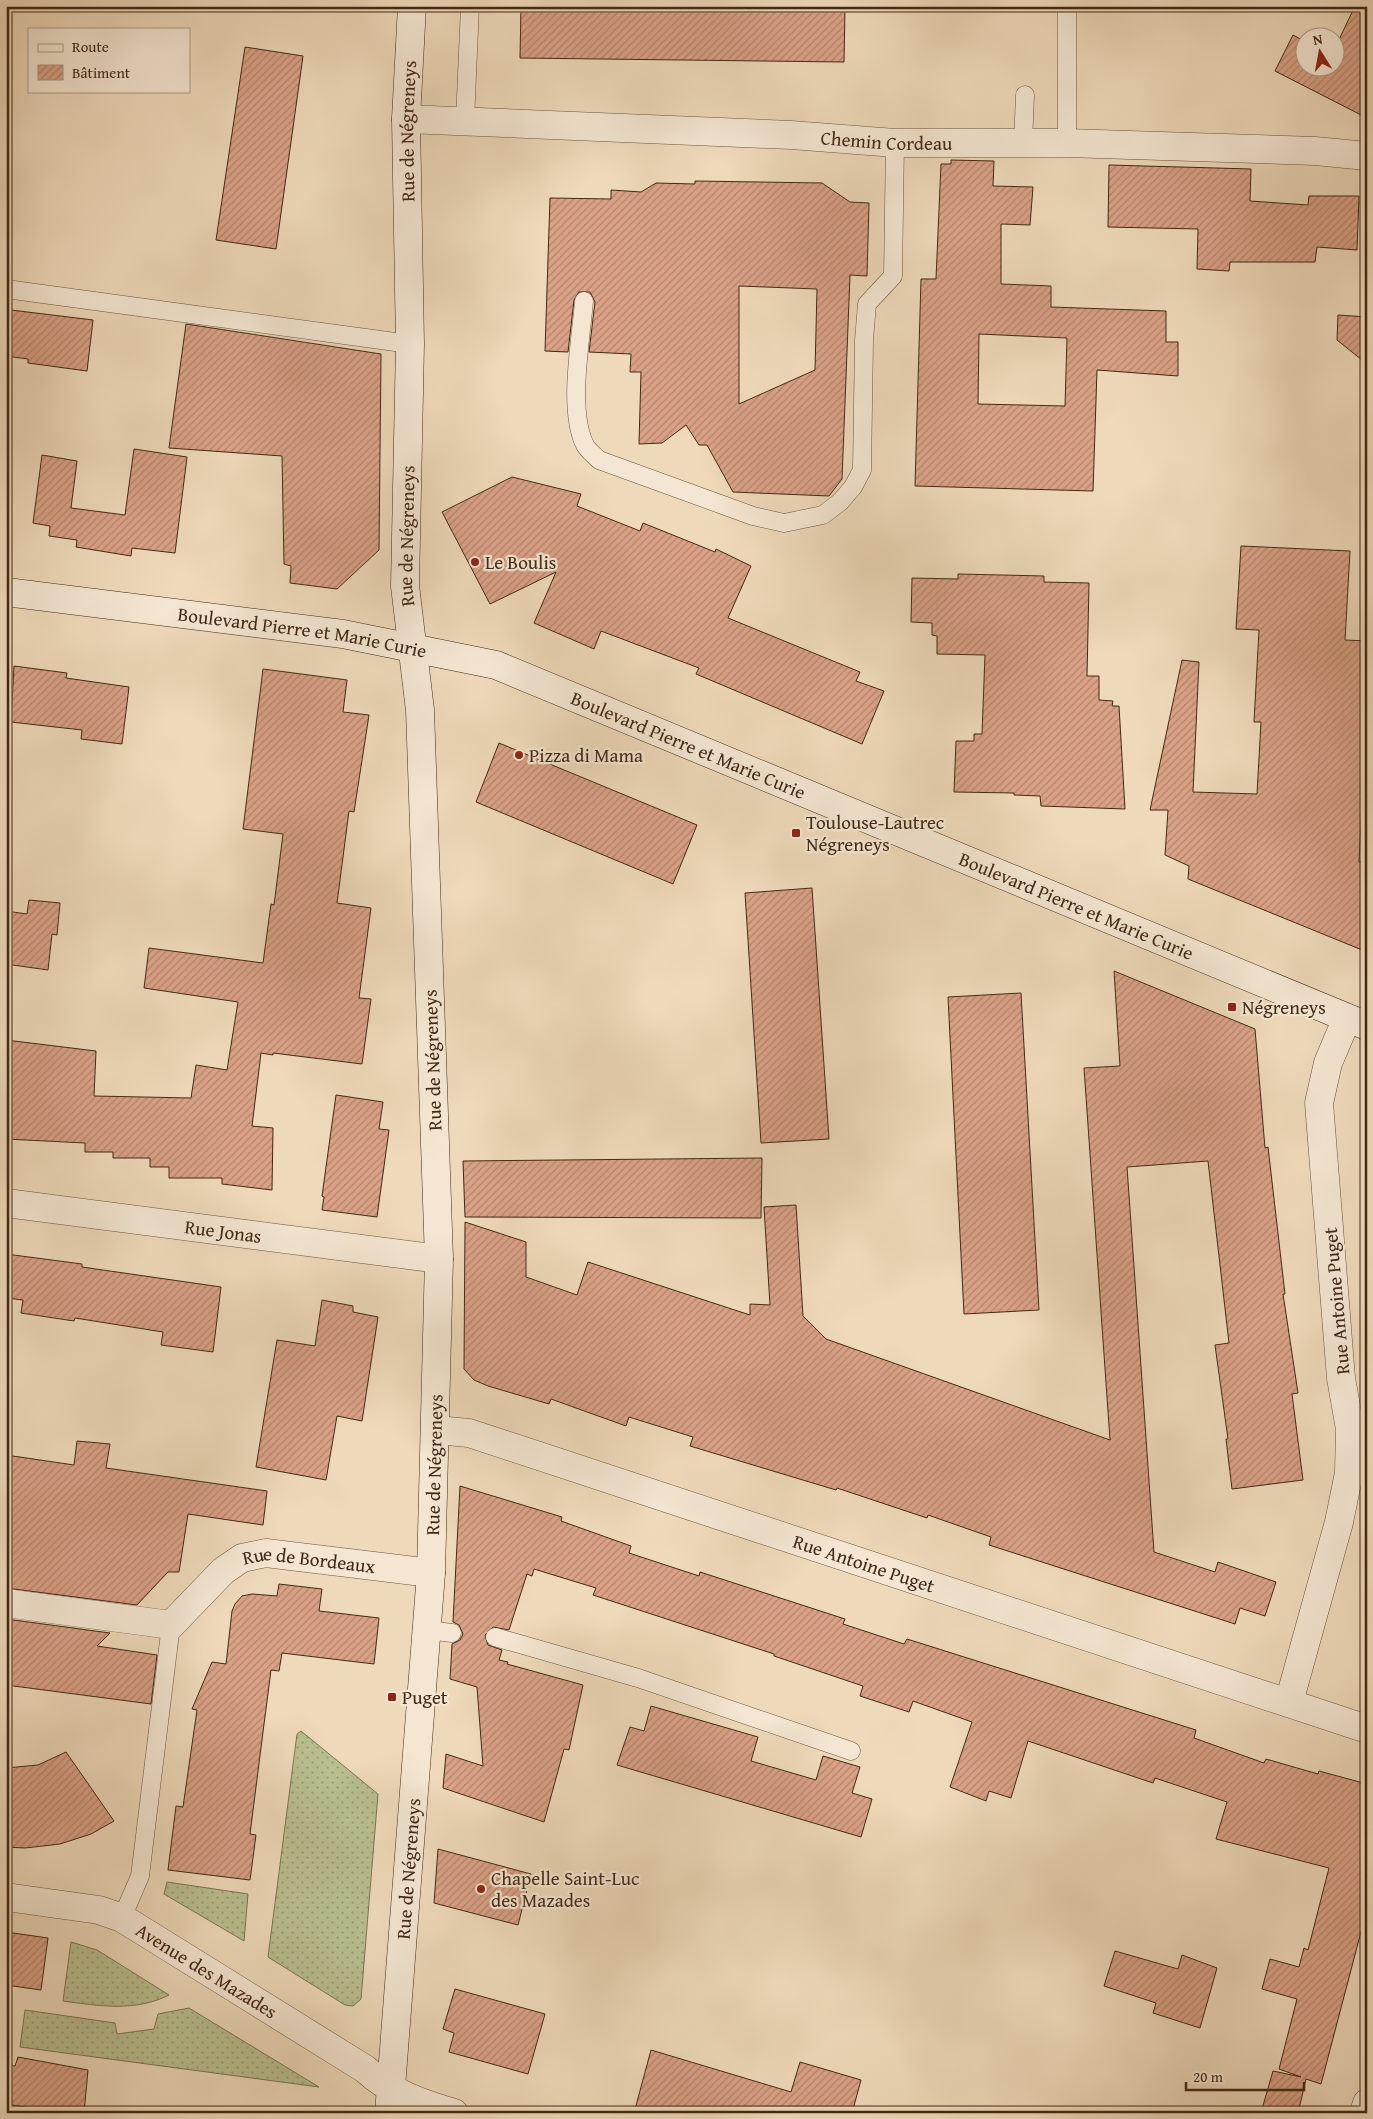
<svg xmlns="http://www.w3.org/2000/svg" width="1373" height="2119" viewBox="0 0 1373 2119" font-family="'Gentium Book Plus',serif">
  <defs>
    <pattern id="grass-dots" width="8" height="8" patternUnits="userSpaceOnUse" patternTransform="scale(1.25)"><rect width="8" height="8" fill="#b9bf90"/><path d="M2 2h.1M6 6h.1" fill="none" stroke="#989b74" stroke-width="1.8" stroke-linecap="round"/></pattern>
    <pattern id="building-hatch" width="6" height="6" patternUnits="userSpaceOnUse" patternTransform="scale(1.25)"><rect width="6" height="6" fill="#dba287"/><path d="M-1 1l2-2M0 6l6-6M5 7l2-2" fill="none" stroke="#b3846d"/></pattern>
  </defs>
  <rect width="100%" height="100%" fill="#eed9ba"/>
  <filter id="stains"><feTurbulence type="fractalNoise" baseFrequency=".004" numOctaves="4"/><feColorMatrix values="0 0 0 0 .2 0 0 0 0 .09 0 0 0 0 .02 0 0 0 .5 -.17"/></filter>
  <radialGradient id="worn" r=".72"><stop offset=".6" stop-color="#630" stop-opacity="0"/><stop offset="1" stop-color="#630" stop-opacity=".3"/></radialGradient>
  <g fill="url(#grass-dots)" stroke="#7e7452">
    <path d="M301,1731L378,1794L361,1999L353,2006L345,2005L268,1957L297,1734Z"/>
    <path d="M167,1882L248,1894L244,1941L164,1894Z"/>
    <path d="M71,1942L97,1950L169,1995C135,2012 100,2006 63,2001Z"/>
    <path d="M189,2008L319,2087L20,2047L25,2010L115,2023L117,2034L154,2029L158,2014Z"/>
  </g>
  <g fill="url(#building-hatch)" stroke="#422914" fill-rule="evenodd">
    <path d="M521,6L845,8L844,62L520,58Z"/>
    <path d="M1355,6H1367V118L1275,71L1293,35L1306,42V68H1336V46Z"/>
    <path d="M245,47L303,56L276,249L216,240Z"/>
    <path d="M951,160L994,161L993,186L1033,187L1030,225L1001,224V284L1051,286V307L1166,311V342H1178V376L1097,370L1093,491L915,486L921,279H936L941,164H951ZM979,334L1067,338L1065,406L978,404Z"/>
    <path d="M1109,165L1251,169L1250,201L1308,205L1309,196H1359L1357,250L1317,247L1315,262H1230L1229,271L1197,269L1198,229L1108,227Z"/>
    <path d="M695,181L822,183L850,202L869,203L867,276L850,275L842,479L829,496L733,492L707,445H699L686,425L662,443L639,444L641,372H630L631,354L589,352L595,302L590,292H579L574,300L568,352L545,351L550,198L611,199V190L641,192L656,183L695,184ZM739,286L817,289L815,370L739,404Z"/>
    <path d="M11,310L93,320L87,371L28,363V359L6,356V319H10Z"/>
    <path d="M1338,315L1367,317V364L1337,340Z"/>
    <path d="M186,324L381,354L379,550L337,589L290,583L291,566L284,564L282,456L169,448Z"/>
    <path d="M134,449L187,457L175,553L132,548L131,556L76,547L77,540L49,536L50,526L33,523L42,455L77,461L71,508L125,515Z"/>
    <path d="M512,477L581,494L577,506L640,531L643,523L715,552L716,549L751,566L728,618L860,672L856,681L884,691L862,744L696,674L699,668L601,631L594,649L534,623L556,572L490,604L442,512Z"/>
    <path d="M1241,546L1350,551L1345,640L1367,641V704L1359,862H1367V952L1188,879L1189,866L1165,855L1168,810H1150L1182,660L1199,662L1193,792L1257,794L1261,722H1254L1259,630L1236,629Z"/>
    <path d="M958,574L1044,576V582L1089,583L1087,676H1099V700L1113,701L1112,706H1119L1125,809L1041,806L1040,796L1014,795V793L954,792L956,741H974V734H982L985,655L937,654V636L932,635V623L911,622L912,578L958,579Z"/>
    <path d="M14,666L67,673L66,678L129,687L122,744L81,739L82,730L11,722Z"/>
    <path d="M263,669L347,680L343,712L369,715L354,812L349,811L337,903L371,908L359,998L371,999L362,1064L273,1053V1055L261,1053L252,1126L273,1128L272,1190L222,1184V1178H169V1167H150V1158H113V1152H85V1143L6,1139V1040L96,1051L94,1096L191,1098L196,1065L227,1070L238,1002L144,988L149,948L263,963L271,904L274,905L283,834L243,829Z"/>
    <path d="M499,743L697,825L673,884L476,802Z"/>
    <path d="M812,888L829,1139L761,1143L745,893Z"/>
    <path d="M29,900L60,903L57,935L52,934L48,970L6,964V911L27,914Z"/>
    <path d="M1114,971L1255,1029L1265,1148L1268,1147L1285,1294H1283L1298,1393L1292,1394L1303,1480L1232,1489L1226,1439H1228L1215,1345L1229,1343L1208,1161L1127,1167L1154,1552L1215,1572L1218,1562L1276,1582L1265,1616L1240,1608L1235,1624L989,1545L991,1537L928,1515L927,1518L837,1488L836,1490L690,1446L693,1437L629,1417L626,1426L551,1399L549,1404L488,1386L474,1380L464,1369L465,1222L526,1242V1277L577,1295L588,1262L750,1315V1304L770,1305L764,1207L796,1205L803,1316L826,1339L1110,1440L1084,1068L1120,1066Z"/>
    <path d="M1021,993L1039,1310L964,1314L948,997Z"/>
    <path d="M336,1095L383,1102L379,1129L389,1130L377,1217L322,1210L324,1197L322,1196Z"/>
    <path d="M762,1158L761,1218L465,1217L463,1161Z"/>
    <path d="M6,1254L82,1264V1267L221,1287L213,1352L161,1345L163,1332L75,1318L74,1321L21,1313L23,1300L6,1298Z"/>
    <path d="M322,1300L353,1306V1312L378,1317L362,1421L337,1416L326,1480L256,1467L277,1340L315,1346Z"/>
    <path d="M77,1441L110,1444L106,1468L267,1491L263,1525L188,1514L179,1572H168L137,1605L6,1588V1455L74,1465Z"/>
    <path d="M460,1486L562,1517L561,1521L631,1546L629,1553L699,1576L700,1572L845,1619L843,1624L904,1644L907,1639L1196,1730L1194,1738L1264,1763L1266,1759L1318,1774L1319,1771L1367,1784V1909L1321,2084L1306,2079L1298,2113H1282L1262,2109L1273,2071L1301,2077L1279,2069L1297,1999L1262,1989L1270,1959L1299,1967L1304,1948L1308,1950L1329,1868L1216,1839L1227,1802L1155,1778L1153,1783L1028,1741L1011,1798L989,1791L986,1801L950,1787L972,1722L913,1701L909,1712L860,1696L863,1686L774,1656V1654L593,1595L596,1588L534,1569L532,1576L527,1574L509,1630L493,1627L485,1635L488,1645L502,1650L499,1660L508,1662L507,1664L583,1685L569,1750L564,1749L544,1822L443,1788L446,1754L483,1766L477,1687L450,1679L452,1644L460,1640L463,1634L459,1625L453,1622Z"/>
    <path d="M279,1584L322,1589L319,1611L379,1618L374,1664L282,1653L279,1671L271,1670L263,1732L250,1834L256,1835L250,1880L168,1870L176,1806L183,1807L197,1710L192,1709L212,1662L226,1664L232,1611L235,1604L242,1596L252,1594L277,1596Z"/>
    <path d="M6,1619L110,1633L97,1646L157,1655L151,1704L6,1685Z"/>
    <path d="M651,1706L758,1737L751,1761L816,1780L823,1756L860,1767L852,1793L872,1799L861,1837L617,1765L630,1727L644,1731Z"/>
    <path d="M66,1752L114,1821L91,1834L60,1844L25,1848L6,1847V1768L38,1765Z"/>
    <path d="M438,1849L531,1874L518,1925L434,1903Z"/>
    <path d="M6,1932L48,1938L41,1990L6,1985Z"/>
    <path d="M1115,1951L1178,1969L1182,1955L1217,1968L1200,2028L1153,2013L1156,2003L1104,1986Z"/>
    <path d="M455,1989L545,2014L528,2074L449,2052L454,2033L443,2029Z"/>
    <path d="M651,2050L791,2092L800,2062L861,2080L852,2113H634Z"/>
    <path d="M18,2057L88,2070L84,2113H62L6,2104V2065L15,2066Z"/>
  </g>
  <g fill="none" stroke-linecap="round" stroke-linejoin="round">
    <defs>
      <g id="lane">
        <path d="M1067,6V143"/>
        <path d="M465,121L470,6"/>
        <path d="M1023,143L1025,95"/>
        <path d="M6,289L410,344"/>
        <path d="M584,301C581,340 568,407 584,443C586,449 594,455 599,460L753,516L784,523L823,515L840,502L853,487L862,470L864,340L867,304L893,276L895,143"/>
        <path d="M427,1630L452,1633"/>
        <path d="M495,1637L638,1678L851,1751"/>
        <path d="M122,1918L140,1876L171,1625"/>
      </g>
      <g id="street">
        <path id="s1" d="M406,119L791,135L895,143H1067L1315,151L1367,156"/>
        <path id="s2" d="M6,1203L439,1259"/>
        <path id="s3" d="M437,1430L469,1433L1367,1729"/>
        <path id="s4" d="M6,1603L171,1625L223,1571L242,1558L266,1553L431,1573"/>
        <path d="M1289,1702L1339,1522L1349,1473L1350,1429L1341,1378L1319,1103L1328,1063L1347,1018"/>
        <path id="s5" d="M6,1897L99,1910L122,1918L365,2069C391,2093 420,2103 454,2113"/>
        <path d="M1364,2113L1367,2103"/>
      </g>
      <g id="secondary">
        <path id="s6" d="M6,592L343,634L496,665L1367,1026"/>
        <path id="s7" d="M389,2113L431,1573L439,1259L420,710L405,586L410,344L406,119L412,6"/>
      </g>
    </defs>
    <use href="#lane" stroke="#6d553e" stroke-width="19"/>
    <use href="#street" stroke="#6d553e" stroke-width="29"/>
    <use href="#secondary" stroke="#422914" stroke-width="29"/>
    <use href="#lane" stroke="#f4e6d2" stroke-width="18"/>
    <use href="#street" stroke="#f4e6d2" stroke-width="28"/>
    <use href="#secondary" stroke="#f4e6d2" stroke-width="28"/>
  </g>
  <g fill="#8f2418" stroke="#f4e6d2" stroke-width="2">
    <circle cx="475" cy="562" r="5"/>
    <circle cx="519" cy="755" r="5"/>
    <rect x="791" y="828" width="10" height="10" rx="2.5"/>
    <rect x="1227" y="1002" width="10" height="10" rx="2.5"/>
    <rect x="387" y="1692" width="10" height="10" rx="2.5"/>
    <circle cx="481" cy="1889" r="5"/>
  </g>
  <g text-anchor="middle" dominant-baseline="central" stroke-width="4.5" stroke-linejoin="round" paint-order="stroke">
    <g font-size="19" fill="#422914" stroke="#f4e6d2">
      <text stroke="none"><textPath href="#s7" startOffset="1985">Rue de Négreneys</textPath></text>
      <text stroke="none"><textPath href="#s1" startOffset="481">Chemin Cordeau</textPath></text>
      <text stroke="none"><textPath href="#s7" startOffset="1580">Rue de Négreneys</textPath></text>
      <text stroke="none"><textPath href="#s6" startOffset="299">Boulevard Pierre et Marie Curie</textPath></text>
      <text stroke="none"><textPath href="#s6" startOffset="704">Boulevard Pierre et Marie Curie</textPath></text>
      <text stroke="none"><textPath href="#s6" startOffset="1124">Boulevard Pierre et Marie Curie</textPath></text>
      <text transform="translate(432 1060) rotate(-92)">Rue de Négreneys</text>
      <text stroke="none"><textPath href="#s2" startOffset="219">Rue Jonas</textPath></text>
      <text transform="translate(1336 1301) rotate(-95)">Rue Antoine Puget</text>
      <text stroke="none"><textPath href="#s7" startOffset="650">Rue de Négreneys</textPath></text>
      <text stroke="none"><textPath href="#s3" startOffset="448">Rue Antoine Puget</textPath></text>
      <text stroke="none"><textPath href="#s4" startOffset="332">Rue de Bordeaux</textPath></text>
      <text stroke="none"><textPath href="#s7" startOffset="245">Rue de Négreneys</textPath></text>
      <text stroke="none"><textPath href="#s5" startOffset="218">Avenue des Mazades</textPath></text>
    </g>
    <g font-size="19" fill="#422914" stroke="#f4e6d2" text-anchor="start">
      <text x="485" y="562">Le Boulis</text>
      <text x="529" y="755">Pizza di Mama</text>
      <text x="806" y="822">Toulouse-Lautrec<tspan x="806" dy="22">Négreneys</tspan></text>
      <text x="1242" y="1007">Négreneys</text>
      <text x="402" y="1697">Puget</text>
      <text x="491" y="1878">Chapelle Saint-Luc<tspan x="491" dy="22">des Mazades</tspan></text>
    </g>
  </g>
  <rect width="1373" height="2119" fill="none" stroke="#eed9ba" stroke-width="25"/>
  <rect x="8" y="8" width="1358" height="2104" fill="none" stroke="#422914" stroke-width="2.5"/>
  <rect x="12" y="12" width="1348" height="2094" fill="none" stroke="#422914"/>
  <rect x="28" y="28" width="162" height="65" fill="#f4e6d2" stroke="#ad9a86"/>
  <rect x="38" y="44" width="25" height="8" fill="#f4e6d2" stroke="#ad9a86"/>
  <text x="72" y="52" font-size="15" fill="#422914">Route</text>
  <rect x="38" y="65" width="25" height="15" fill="url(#building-hatch)" stroke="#ad9a86"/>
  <text x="72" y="78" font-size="15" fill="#422914">Bâtiment</text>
  <g transform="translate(1320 52) rotate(349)"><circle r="24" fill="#f4e6d2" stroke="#ad9a86"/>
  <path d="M0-4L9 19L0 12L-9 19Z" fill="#8f2418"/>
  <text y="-8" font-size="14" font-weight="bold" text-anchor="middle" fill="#422914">N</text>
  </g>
  <path d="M1186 2082v8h118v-8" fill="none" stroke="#422914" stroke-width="2.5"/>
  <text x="1193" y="2082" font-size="15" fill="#422914" stroke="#f4e6d2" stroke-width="4" paint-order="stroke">20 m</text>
  <rect width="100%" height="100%" filter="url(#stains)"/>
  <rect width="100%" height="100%" fill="url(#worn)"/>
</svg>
